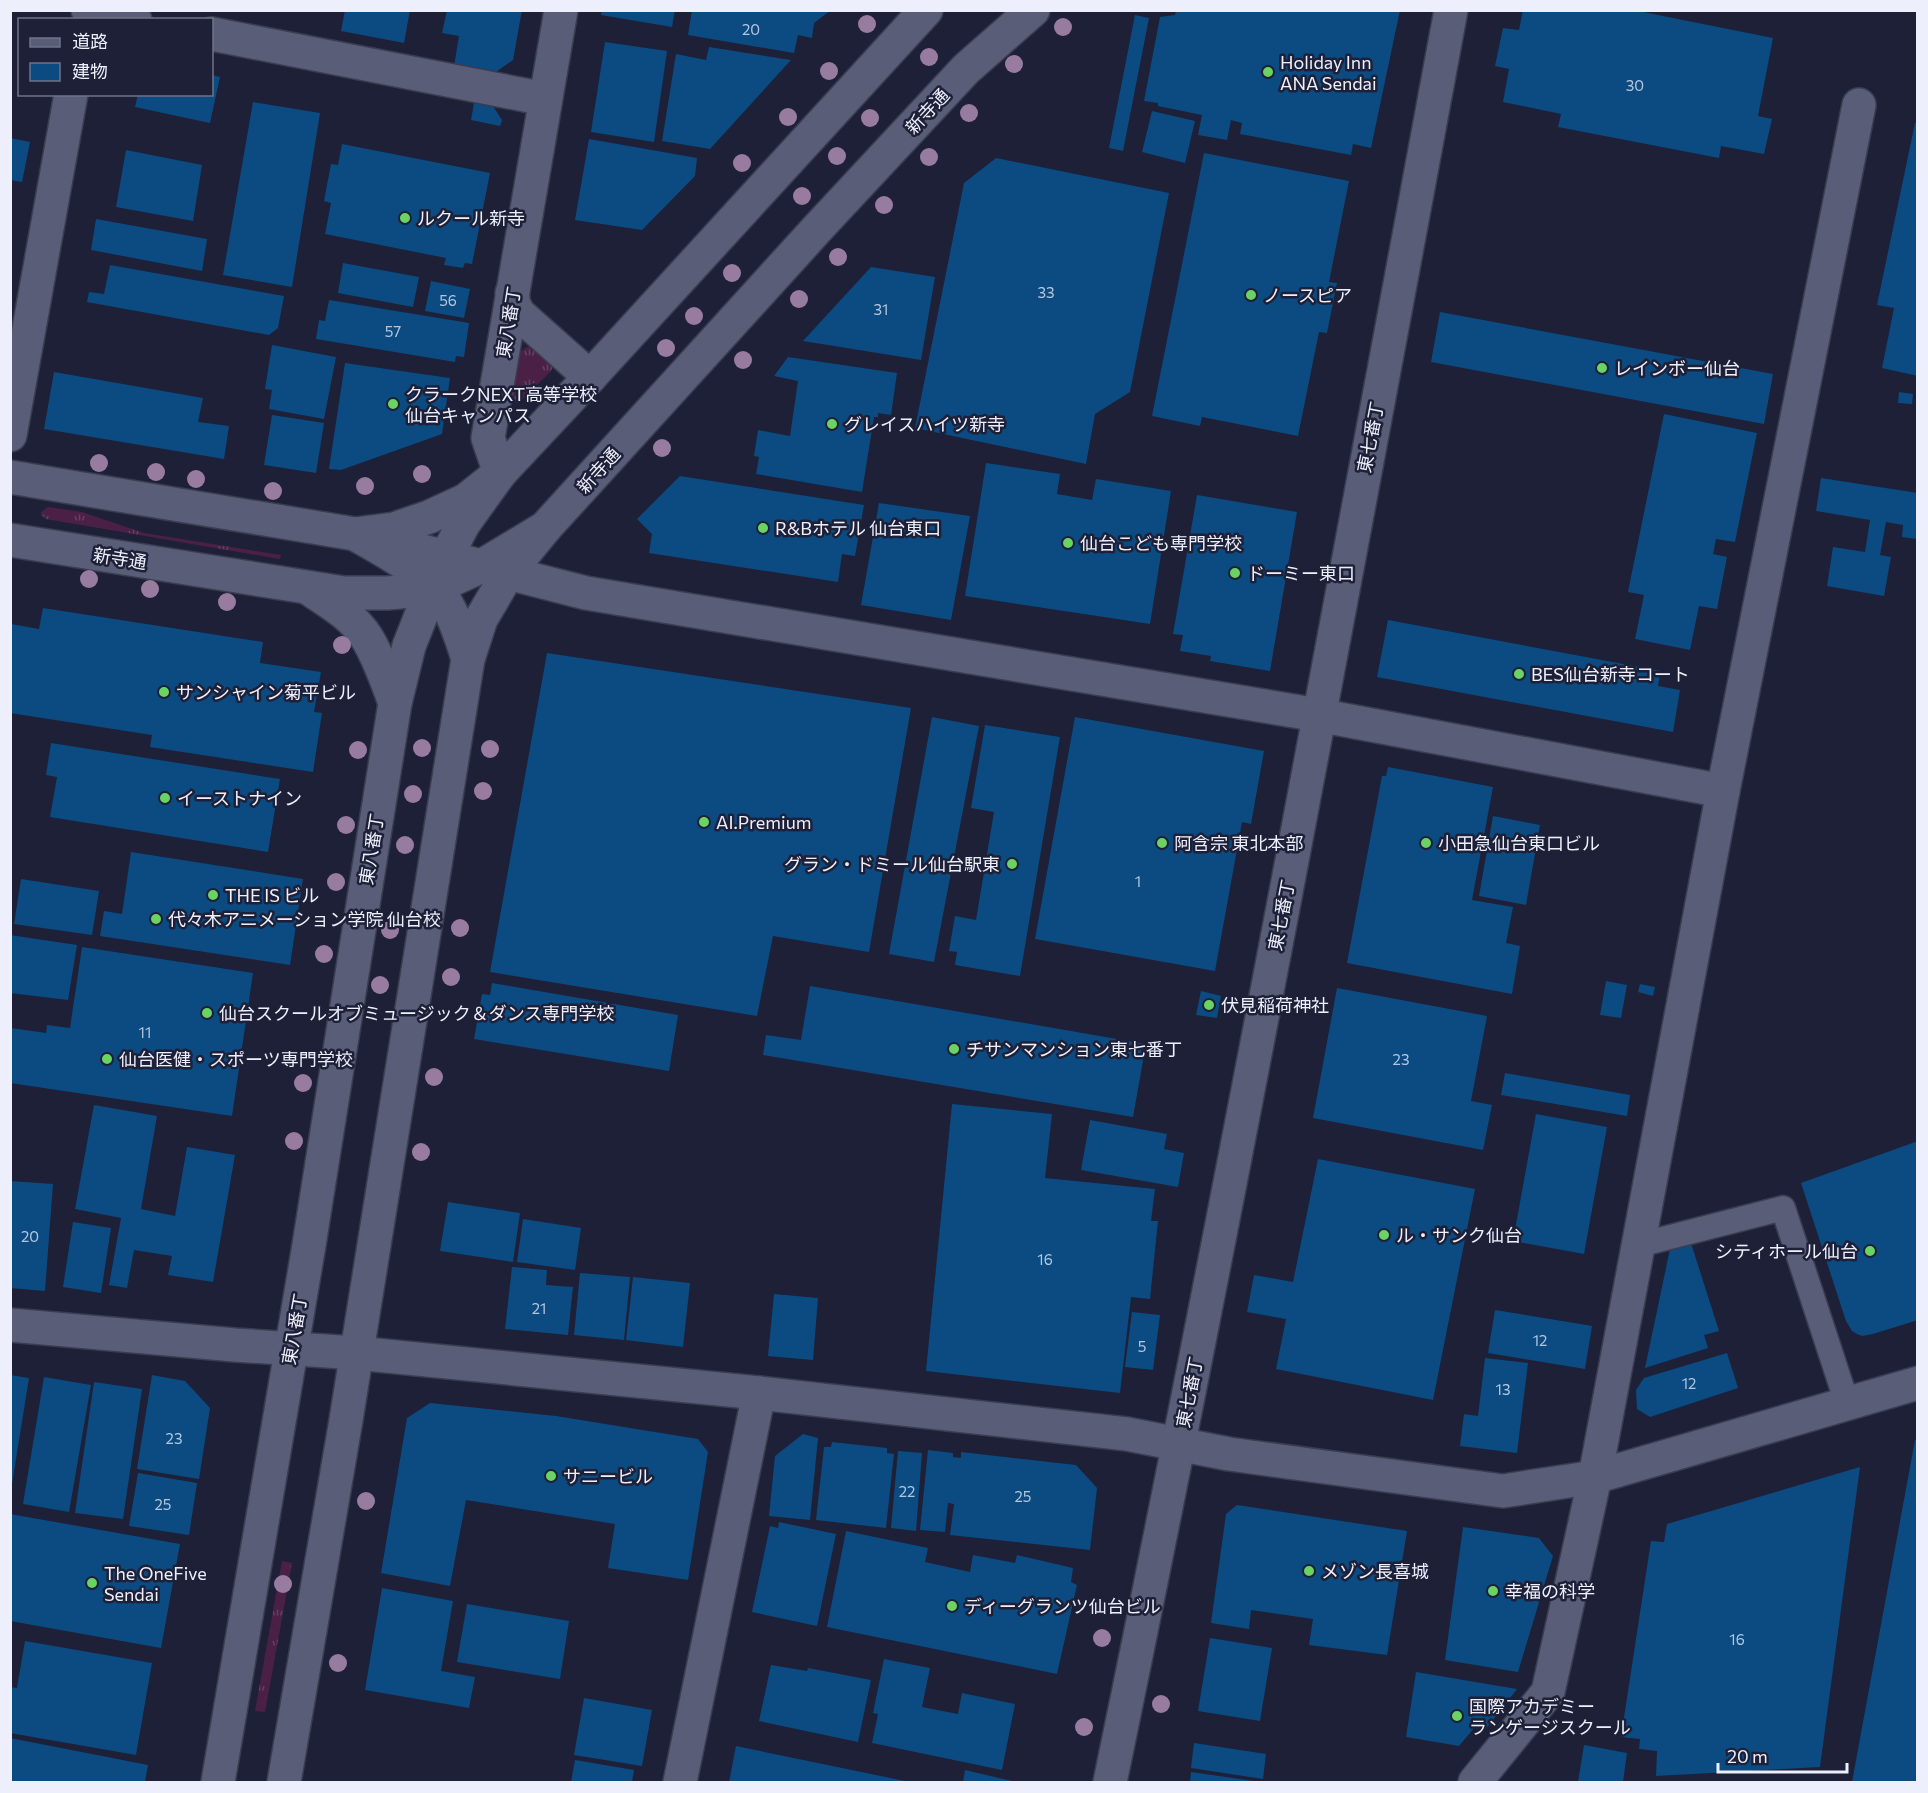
<svg xmlns="http://www.w3.org/2000/svg" width="1928" height="1793" viewBox="0 0 1928 1793" font-family="Commissioner,'Noto Sans JP',sans-serif">
  <defs>
    <pattern id="grass-tufts" width="24" height="20" patternUnits="userSpaceOnUse" patternTransform="scale(1.5)"><rect width="24" height="20" fill="#4a2046"/><path d="M3 7l-1-3M5 7V3M7 7l1-3M15 17l-1-3M17 17v-4M19 17l1-3" fill="none" stroke="#644162"/></pattern>
  </defs>
  <rect width="100%" height="100%" fill="#1d2037"/>
  <g fill="url(#grass-tufts)">
    <path d="M527,347H534L553,366L551,371L518,404L507,397L514,355Z"/>
    <path d="M48,507L82,512L144,533L281,555L280,559L46,519L41,515V512Z"/>
    <path d="M282,1561L292,1563L265,1712L255,1711Z"/>
  </g>
  <g fill="#0b4b81">
    <path d="M345,10H410L404,43L341,31Z"/>
    <path d="M447,10H522L513,60L493,74L454,66L459,36L442,33Z"/>
    <path d="M602,10H675L672,27L601,15Z"/>
    <path d="M692,10H831L814,23L812,38L798,35L794,53L688,35Z"/>
    <path d="M1176,10H1400L1371,148L1353,144L1351,155L1240,134L1242,123L1231,120L1227,140L1198,135L1202,115L1158,106V103L1144,101L1160,17L1175,15Z"/>
    <path d="M1523,10H1633L1773,38L1758,116L1772,119L1764,154L1721,146L1719,158L1558,127L1561,114L1503,102L1509,69L1495,66L1503,28L1519,30Z"/>
    <path d="M1135,15L1149,18L1123,151L1109,148Z"/>
    <path d="M605,42L667,51L654,142L591,132Z"/>
    <path d="M709,47L791,60L710,149L662,141L676,54L706,60Z"/>
    <path d="M212,75L220,77L210,123L135,107L138,94H212Z"/>
    <path d="M253,102L320,113L292,287L223,275Z"/>
    <path d="M474,103L493,106L502,120L500,126L471,120Z"/>
    <path d="M1152,111L1195,121L1185,163L1142,152Z"/>
    <path d="M1915,123L1918,124V376L1882,368L1894,308L1877,305Z"/>
    <path d="M10,138L30,142L22,182L10,180Z"/>
    <path d="M589,139L697,158L695,176L642,230L575,220Z"/>
    <path d="M342,144L490,173L472,264L465,263L463,268L444,265L446,258L325,234L331,203L324,201L331,164L338,165Z"/>
    <path d="M126,150L202,165L193,221L116,207Z"/>
    <path d="M1204,153L1349,181L1329,282L1337,283L1327,333L1319,332L1298,436L1202,417L1200,426L1152,416Z"/>
    <path d="M996,158L1169,193L1130,392L1095,414L1086,464L915,428L964,183Z"/>
    <path d="M96,219L207,239L202,271L91,250Z"/>
    <path d="M343,263L419,277L413,307L338,293Z"/>
    <path d="M110,265L284,296L278,328L269,335L87,302L89,292L104,294Z"/>
    <path d="M871,267L935,277L921,360L803,341Z"/>
    <path d="M431,281L470,289L464,318L425,311Z"/>
    <path d="M329,300L469,323L464,357L456,356L455,362L316,339L319,320L325,321Z"/>
    <path d="M1440,312L1773,374L1764,424L1431,362Z"/>
    <path d="M272,345L336,357L324,419L269,409L272,390L265,389Z"/>
    <path d="M788,357L897,373L891,415L878,413V417H874L862,492L756,474L759,457L754,456L758,430L790,436L798,381L774,376Z"/>
    <path d="M345,363L450,378L442,434L341,470L329,469Z"/>
    <path d="M54,372L203,398L198,422L229,426L224,459L44,429Z"/>
    <path d="M1899,392L1913,394L1912,404L1898,403Z"/>
    <path d="M1664,414L1757,433L1735,542L1716,539L1713,554L1727,557L1717,609L1699,606L1690,650L1635,639L1644,595L1628,592Z"/>
    <path d="M272,415L324,423L316,473L264,465Z"/>
    <path d="M986,463L1060,474L1057,494L1092,500L1096,479L1171,491L1150,624L965,596Z"/>
    <path d="M680,476L864,505L855,556L842,554L838,582L649,553L652,534L637,519Z"/>
    <path d="M1821,478L1918,493L1917,539L1902,537L1903,525L1886,522L1880,555L1891,557L1884,596L1827,586L1833,547L1865,552L1870,520L1816,511Z"/>
    <path d="M1197,495L1297,512L1270,671L1210,661L1211,656L1180,651L1183,635L1173,634Z"/>
    <path d="M879,503L970,516L951,620L861,605Z"/>
    <path d="M43,608L263,642L260,663L321,672L314,712L322,713L313,772L150,747L152,735L10,713L11,624L39,629Z"/>
    <path d="M1388,620L1661,671L1658,686L1680,690L1673,732L1377,677Z"/>
    <path d="M547,653L911,708L869,952L773,936L757,1016L490,972Z"/>
    <path d="M932,717L979,726L934,962L889,954Z"/>
    <path d="M1075,717L1264,751L1251,824L1242,822L1215,971L1035,939Z"/>
    <path d="M985,725L1060,737L1020,976L955,965L957,952L949,951L955,916L976,920L994,812L971,808Z"/>
    <path d="M51,743L280,779L268,852L50,817L57,777L46,775Z"/>
    <path d="M1388,767L1493,787L1472,900L1513,907L1506,943L1520,946L1512,994L1347,963L1382,776H1386Z"/>
    <path d="M1493,816L1540,825L1526,905L1479,896Z"/>
    <path d="M131,852L303,879L290,965L100,936L104,911L122,914Z"/>
    <path d="M21,879L99,891L92,935L14,924Z"/>
    <path d="M10,935L77,945L68,1000L10,993Z"/>
    <path d="M82,947L253,973L232,1116L10,1083L11,1028L46,1033L47,1025L70,1028Z"/>
    <path d="M1606,981L1627,985L1621,1018L1600,1015Z"/>
    <path d="M492,983L678,1015L669,1071L474,1039L482,994L490,995Z"/>
    <path d="M1640,984L1655,987L1653,996L1638,992Z"/>
    <path d="M810,986L1146,1044L1133,1117L763,1055L766,1035L801,1040Z"/>
    <path d="M1337,988L1487,1016L1471,1101L1492,1105L1483,1150L1313,1118Z"/>
    <path d="M1201,991L1221,996L1217,1018L1196,1015Z"/>
    <path d="M1505,1073L1630,1095L1627,1116L1501,1095Z"/>
    <path d="M952,1104L1052,1114L1045,1178L1155,1189L1151,1221H1158L1150,1299L1131,1297L1120,1393L926,1371Z"/>
    <path d="M94,1105L157,1116L141,1209L175,1216L187,1147L235,1155L213,1282L168,1275L172,1256L134,1250L127,1288L109,1285L121,1218L75,1209Z"/>
    <path d="M1536,1114L1607,1127L1584,1254L1513,1241Z"/>
    <path d="M1090,1120L1167,1134L1164,1149L1184,1153L1178,1187L1081,1170Z"/>
    <path d="M1918,1141V1320L1873,1334L1862,1336L1857,1334L1852,1331L1846,1321L1801,1183Z"/>
    <path d="M1318,1159L1475,1189L1433,1400L1276,1369L1286,1319L1247,1312L1254,1275L1293,1282Z"/>
    <path d="M10,1181L53,1184L45,1291L10,1288Z"/>
    <path d="M448,1202L520,1213L513,1262L440,1251Z"/>
    <path d="M523,1219L581,1228L575,1270L517,1262Z"/>
    <path d="M73,1222L111,1228L101,1293L63,1287Z"/>
    <path d="M1691,1243L1719,1331L1704,1335L1708,1348L1645,1368L1670,1249Z"/>
    <path d="M512,1267L547,1270L546,1285L573,1287L568,1335L505,1329Z"/>
    <path d="M580,1273L630,1277L624,1340L574,1335Z"/>
    <path d="M633,1277L690,1283L683,1347L626,1340Z"/>
    <path d="M774,1294L818,1298L813,1360L768,1356Z"/>
    <path d="M1495,1310L1592,1326L1585,1369L1488,1353Z"/>
    <path d="M1132,1312L1160,1315L1153,1370L1125,1367Z"/>
    <path d="M1727,1353L1738,1388L1650,1417L1637,1409L1636,1390L1644,1378Z"/>
    <path d="M1485,1358L1528,1363L1517,1453L1460,1446L1464,1414L1478,1416Z"/>
    <path d="M10,1375L29,1378L12,1484H10Z"/>
    <path d="M152,1375L185,1381L210,1408L199,1479L137,1469Z"/>
    <path d="M44,1377L91,1385L69,1512L23,1504Z"/>
    <path d="M94,1382L142,1389L123,1519L75,1513Z"/>
    <path d="M430,1403L556,1416L698,1439L708,1452L688,1580L608,1568L615,1524L466,1500L450,1586L381,1573L407,1418Z"/>
    <path d="M803,1434L818,1438L810,1520L769,1516L775,1456Z"/>
    <path d="M1918,1439V1782H1852L1915,1440Z"/>
    <path d="M832,1442L887,1448V1453L894,1454L886,1528L816,1520L824,1447H831Z"/>
    <path d="M928,1450L953,1453V1457L961,1458V1452L1076,1465L1097,1488L1090,1550L950,1535L954,1504L948,1503L945,1532L920,1530Z"/>
    <path d="M898,1451L922,1453L916,1531L891,1528Z"/>
    <path d="M1860,1467L1820,1767L1656,1776L1657,1751L1639,1749L1640,1739L1621,1737L1651,1541L1664,1542L1667,1524Z"/>
    <path d="M138,1473L197,1483L189,1535L129,1526Z"/>
    <path d="M1237,1505L1407,1531L1387,1655L1309,1645L1313,1619L1251,1610L1249,1629L1211,1623L1226,1514Z"/>
    <path d="M10,1514L180,1544L161,1648L10,1621Z"/>
    <path d="M779,1522L836,1534L817,1626L752,1612L770,1526L778,1528Z"/>
    <path d="M1463,1527L1539,1538L1553,1556L1518,1672L1445,1660Z"/>
    <path d="M846,1531L928,1548L925,1562L970,1572L973,1555L1015,1563L1017,1555L1073,1568L1071,1582L1077,1585L1057,1674L827,1627Z"/>
    <path d="M382,1588L453,1601L441,1671L475,1677L469,1708L365,1690Z"/>
    <path d="M467,1604L569,1621L560,1679L457,1662Z"/>
    <path d="M1210,1638L1272,1648L1260,1721L1198,1711Z"/>
    <path d="M25,1641L152,1663L136,1755L10,1733V1687L17,1688Z"/>
    <path d="M884,1659L930,1668L922,1707L958,1714L962,1693L1015,1704L1002,1770L872,1743L878,1714L873,1713Z"/>
    <path d="M771,1665L807,1671L808,1668L871,1680L858,1742L759,1721Z"/>
    <path d="M1416,1672L1517,1689L1485,1730L1474,1728L1459,1746L1406,1737Z"/>
    <path d="M584,1698L652,1710L642,1766L574,1755Z"/>
    <path d="M10,1738L148,1765L145,1782H10Z"/>
    <path d="M1194,1743L1266,1754L1263,1779L1191,1768Z"/>
    <path d="M1584,1745L1627,1753L1623,1782H1578Z"/>
    <path d="M736,1746L905,1781V1782H729Z"/>
    <path d="M575,1760L634,1770L632,1782H571Z"/>
    <path d="M965,1770L1016,1782H963Z"/>
    <path d="M1191,1772L1254,1781V1782H1190Z"/>
  </g>
  <g fill="none" stroke-linecap="round" stroke-linejoin="round">
    <defs>
      <path id="service" d="M1639,1245L1783,1208L1847,1403"/>
      <g id="minor">
        <path d="M88,10L135,20"/>
        <path d="M212,34L545,99"/>
        <path d="M512,293L514,305L519,314L590,377"/>
        <path d="M10,435L71,94"/>
        <path d="M500,473L488,438L561,10"/>
        <path d="M368,537L586,593L1318,715"/>
        <path d="M1723,791L1859,105"/>
        <path d="M356,1353L759,1393L1127,1434L1229,1454L1503,1491L1595,1477L1918,1383"/>
        <path d="M680,1782L759,1393"/>
        <path d="M1475,1782L1548,1692L1595,1477"/>
      </g>
      <g id="tertiary">
        <path d="M10,477L355,534L394,529L429,517L466,500L500,473L590,377L926,10"/>
        <path d="M355,534C385,551 427,573 446,603C456,620 462,640 468,659"/>
        <path d="M10,540L344,593H388L432,589L482,566L545,528L816,230L966,69L1033,10"/>
        <path d="M311,590C331,603 354,617 367,638C379,658 387,681 395,703"/>
        <path d="M1318,715L1723,791L1595,1477"/>
        <path d="M10,1325L235,1345L356,1353"/>
        <path d="M218,1782L309,1245L395,703L409,646L439,570L464,523L500,473"/>
        <path d="M284,1782L346,1420L468,659L481,619L508,573L545,528"/>
        <path d="M1110,1782C1232,1193 1341,602 1451,10"/>
      </g>
    </defs>
    <use href="#service" stroke="#3a3c4f" stroke-width="27"/>
    <use href="#minor" stroke="#3a3c4f" stroke-width="36"/>
    <use href="#tertiary" stroke="#3a3c4f" stroke-width="36"/>
    <use href="#service" stroke="#595d78" stroke-width="24"/>
    <use href="#minor" stroke="#595d78" stroke-width="33"/>
    <use href="#tertiary" stroke="#595d78" stroke-width="33"/>
  </g>
  <g fill="#987ca0">
    <circle cx="867" cy="24" r="9"/>
    <circle cx="1063" cy="27" r="9"/>
    <circle cx="929" cy="57" r="9"/>
    <circle cx="1014" cy="64" r="9"/>
    <circle cx="829" cy="71" r="9"/>
    <circle cx="969" cy="113" r="9"/>
    <circle cx="788" cy="117" r="9"/>
    <circle cx="870" cy="118" r="9"/>
    <circle cx="837" cy="156" r="9"/>
    <circle cx="929" cy="157" r="9"/>
    <circle cx="742" cy="163" r="9"/>
    <circle cx="802" cy="196" r="9"/>
    <circle cx="884" cy="205" r="9"/>
    <circle cx="838" cy="257" r="9"/>
    <circle cx="732" cy="273" r="9"/>
    <circle cx="799" cy="299" r="9"/>
    <circle cx="694" cy="316" r="9"/>
    <circle cx="666" cy="348" r="9"/>
    <circle cx="743" cy="360" r="9"/>
    <circle cx="662" cy="448" r="9"/>
    <circle cx="99" cy="463" r="9"/>
    <circle cx="156" cy="472" r="9"/>
    <circle cx="422" cy="474" r="9"/>
    <circle cx="196" cy="479" r="9"/>
    <circle cx="365" cy="486" r="9"/>
    <circle cx="273" cy="491" r="9"/>
    <circle cx="89" cy="579" r="9"/>
    <circle cx="150" cy="589" r="9"/>
    <circle cx="227" cy="602" r="9"/>
    <circle cx="342" cy="645" r="9"/>
    <circle cx="422" cy="748" r="9"/>
    <circle cx="490" cy="749" r="9"/>
    <circle cx="358" cy="750" r="9"/>
    <circle cx="483" cy="791" r="9"/>
    <circle cx="413" cy="794" r="9"/>
    <circle cx="346" cy="825" r="9"/>
    <circle cx="405" cy="845" r="9"/>
    <circle cx="336" cy="882" r="9"/>
    <circle cx="460" cy="928" r="9"/>
    <circle cx="390" cy="930" r="9"/>
    <circle cx="324" cy="954" r="9"/>
    <circle cx="451" cy="977" r="9"/>
    <circle cx="380" cy="985" r="9"/>
    <circle cx="434" cy="1077" r="9"/>
    <circle cx="303" cy="1083" r="9"/>
    <circle cx="294" cy="1141" r="9"/>
    <circle cx="421" cy="1152" r="9"/>
    <circle cx="366" cy="1501" r="9"/>
    <circle cx="283" cy="1584" r="9"/>
    <circle cx="1102" cy="1638" r="9"/>
    <circle cx="338" cy="1663" r="9"/>
    <circle cx="1161" cy="1704" r="9"/>
    <circle cx="1084" cy="1727" r="9"/>
  </g>
  <g fill="#6ad364" stroke="#1d2037" stroke-width="2">
    <circle cx="1268" cy="72" r="6"/>
    <circle cx="405" cy="218" r="6"/>
    <circle cx="1251" cy="295" r="6"/>
    <circle cx="1602" cy="368" r="6"/>
    <circle cx="393" cy="404" r="6"/>
    <circle cx="832" cy="424" r="6"/>
    <circle cx="763" cy="528" r="6"/>
    <circle cx="1068" cy="543" r="6"/>
    <circle cx="1235" cy="573" r="6"/>
    <circle cx="1519" cy="674" r="6"/>
    <circle cx="164" cy="692" r="6"/>
    <circle cx="165" cy="798" r="6"/>
    <circle cx="704" cy="822" r="6"/>
    <circle cx="1162" cy="843" r="6"/>
    <circle cx="1426" cy="843" r="6"/>
    <circle cx="1012" cy="864" r="6"/>
    <circle cx="213" cy="895" r="6"/>
    <circle cx="156" cy="919" r="6"/>
    <circle cx="1209" cy="1005" r="6"/>
    <circle cx="207" cy="1013" r="6"/>
    <circle cx="954" cy="1049" r="6"/>
    <circle cx="107" cy="1059" r="6"/>
    <circle cx="1384" cy="1235" r="6"/>
    <circle cx="1870" cy="1251" r="6"/>
    <circle cx="551" cy="1476" r="6"/>
    <circle cx="1309" cy="1571" r="6"/>
    <circle cx="92" cy="1583" r="6"/>
    <circle cx="1493" cy="1591" r="6"/>
    <circle cx="952" cy="1606" r="6"/>
    <circle cx="1457" cy="1716" r="6"/>
  </g>
  <g text-anchor="middle" dominant-baseline="central" stroke-width="5" stroke-linejoin="round" paint-order="stroke">
    <g font-size="15" fill="#b4c6dd">
      <text x="751" y="29">20</text>
      <text x="1635" y="85">30</text>
      <text x="1046" y="292">33</text>
      <text x="448" y="300">56</text>
      <text x="881" y="309">31</text>
      <text x="393" y="331">57</text>
      <text x="1138" y="881">1</text>
      <text x="145" y="1032">11</text>
      <text x="1401" y="1059">23</text>
      <text x="30" y="1236">20</text>
      <text x="1045" y="1259">16</text>
      <text x="539" y="1308">21</text>
      <text x="1540" y="1340">12</text>
      <text x="1142" y="1346">5</text>
      <text x="1689" y="1383">12</text>
      <text x="1503" y="1389">13</text>
      <text x="174" y="1438">23</text>
      <text x="907" y="1491">22</text>
      <text x="1023" y="1496">25</text>
      <text x="163" y="1504">25</text>
      <text x="1737" y="1639">16</text>
    </g>
    <g font-size="18" fill="#edeffc" stroke="#1d2037" text-anchor="start">
      <text x="1280" y="62">Holiday Inn<tspan x="1280" dy="21">ANA Sendai</tspan></text>
      <text x="417" y="218">ルクール新寺</text>
      <text x="1263" y="295">ノースピア</text>
      <text x="1614" y="368">レインボー仙台</text>
      <text x="405" y="394">クラークNEXT高等学校<tspan x="405" dy="21">仙台キャンパス</tspan></text>
      <text x="844" y="424">グレイスハイツ新寺</text>
      <text x="775" y="528">R&amp;Bホテル 仙台東口</text>
      <text x="1080" y="543">仙台こども専門学校</text>
      <text x="1247" y="573">ドーミー東口</text>
      <text x="1531" y="674">BES仙台新寺コート</text>
      <text x="176" y="692">サンシャイン菊平ビル</text>
      <text x="177" y="798">イーストナイン</text>
      <text x="716" y="822">AI.Premium</text>
      <text x="1174" y="843">阿含宗 東北本部</text>
      <text x="1438" y="843">小田急仙台東口ビル</text>
      <text x="1000" y="864" text-anchor="end">グラン・ドミール仙台駅東</text>
      <text x="225" y="895">THE IS ビル</text>
      <text x="168" y="919">代々木アニメーション学院 仙台校</text>
      <text x="1221" y="1005">伏見稲荷神社</text>
      <text x="219" y="1013">仙台スクールオブミュージック＆ダンス専門学校</text>
      <text x="966" y="1049">チサンマンション東七番丁</text>
      <text x="119" y="1059">仙台医健・スポーツ専門学校</text>
      <text x="1396" y="1235">ル・サンク仙台</text>
      <text x="1858" y="1251" text-anchor="end">シティホール仙台</text>
      <text x="563" y="1476">サニービル</text>
      <text x="1321" y="1571">メゾン長喜城</text>
      <text x="104" y="1573">The OneFive<tspan x="104" dy="21">Sendai</tspan></text>
      <text x="1505" y="1591">幸福の科学</text>
      <text x="964" y="1606">ディーグランツ仙台ビル</text>
      <text x="1469" y="1706">国際アカデミー<tspan x="1469" dy="21">ランゲージスクール</tspan></text>
    </g>
    <g font-size="18" fill="#edeffc" stroke="#1d2037">
      <text transform="translate(927 111) rotate(-47)">新寺通</text>
      <text transform="translate(508 322) rotate(-81)">東八番丁</text>
      <text transform="translate(1370 437) rotate(-79)">東七番丁</text>
      <text transform="translate(598 470) rotate(-48)">新寺通</text>
      <text transform="translate(120 558) rotate(9)">新寺通</text>
      <text transform="translate(371 849) rotate(-81)">東八番丁</text>
      <text transform="translate(1281 915) rotate(-79)">東七番丁</text>
      <text transform="translate(294 1329) rotate(-80)">東八番丁</text>
      <text transform="translate(1189 1392) rotate(-79)">東七番丁</text>
    </g>
  </g>
  <rect width="1928" height="1793" fill="none" stroke="#edeffc" stroke-width="24"/>
  <rect x="18" y="18" width="195" height="78" fill="#1d2037" stroke="#707386" stroke-width="1.5"/>
  <rect x="30" y="38" width="30" height="9" fill="#595d78" stroke="#707386" stroke-width="1.5"/>
  <text x="72" y="48" font-size="18" fill="#edeffc">道路</text>
  <rect x="30" y="63" width="30" height="18" fill="#0b4b81" stroke="#707386" stroke-width="1.5"/>
  <text x="72" y="78" font-size="18" fill="#edeffc">建物</text>
  <path d="M1718 1763v9h129v-9" fill="none" stroke="#edeffc" stroke-width="3"/>
  <text x="1727" y="1763" font-size="18" fill="#edeffc" stroke="#1d2037" stroke-width="4.5" paint-order="stroke">20 m</text>
</svg>
